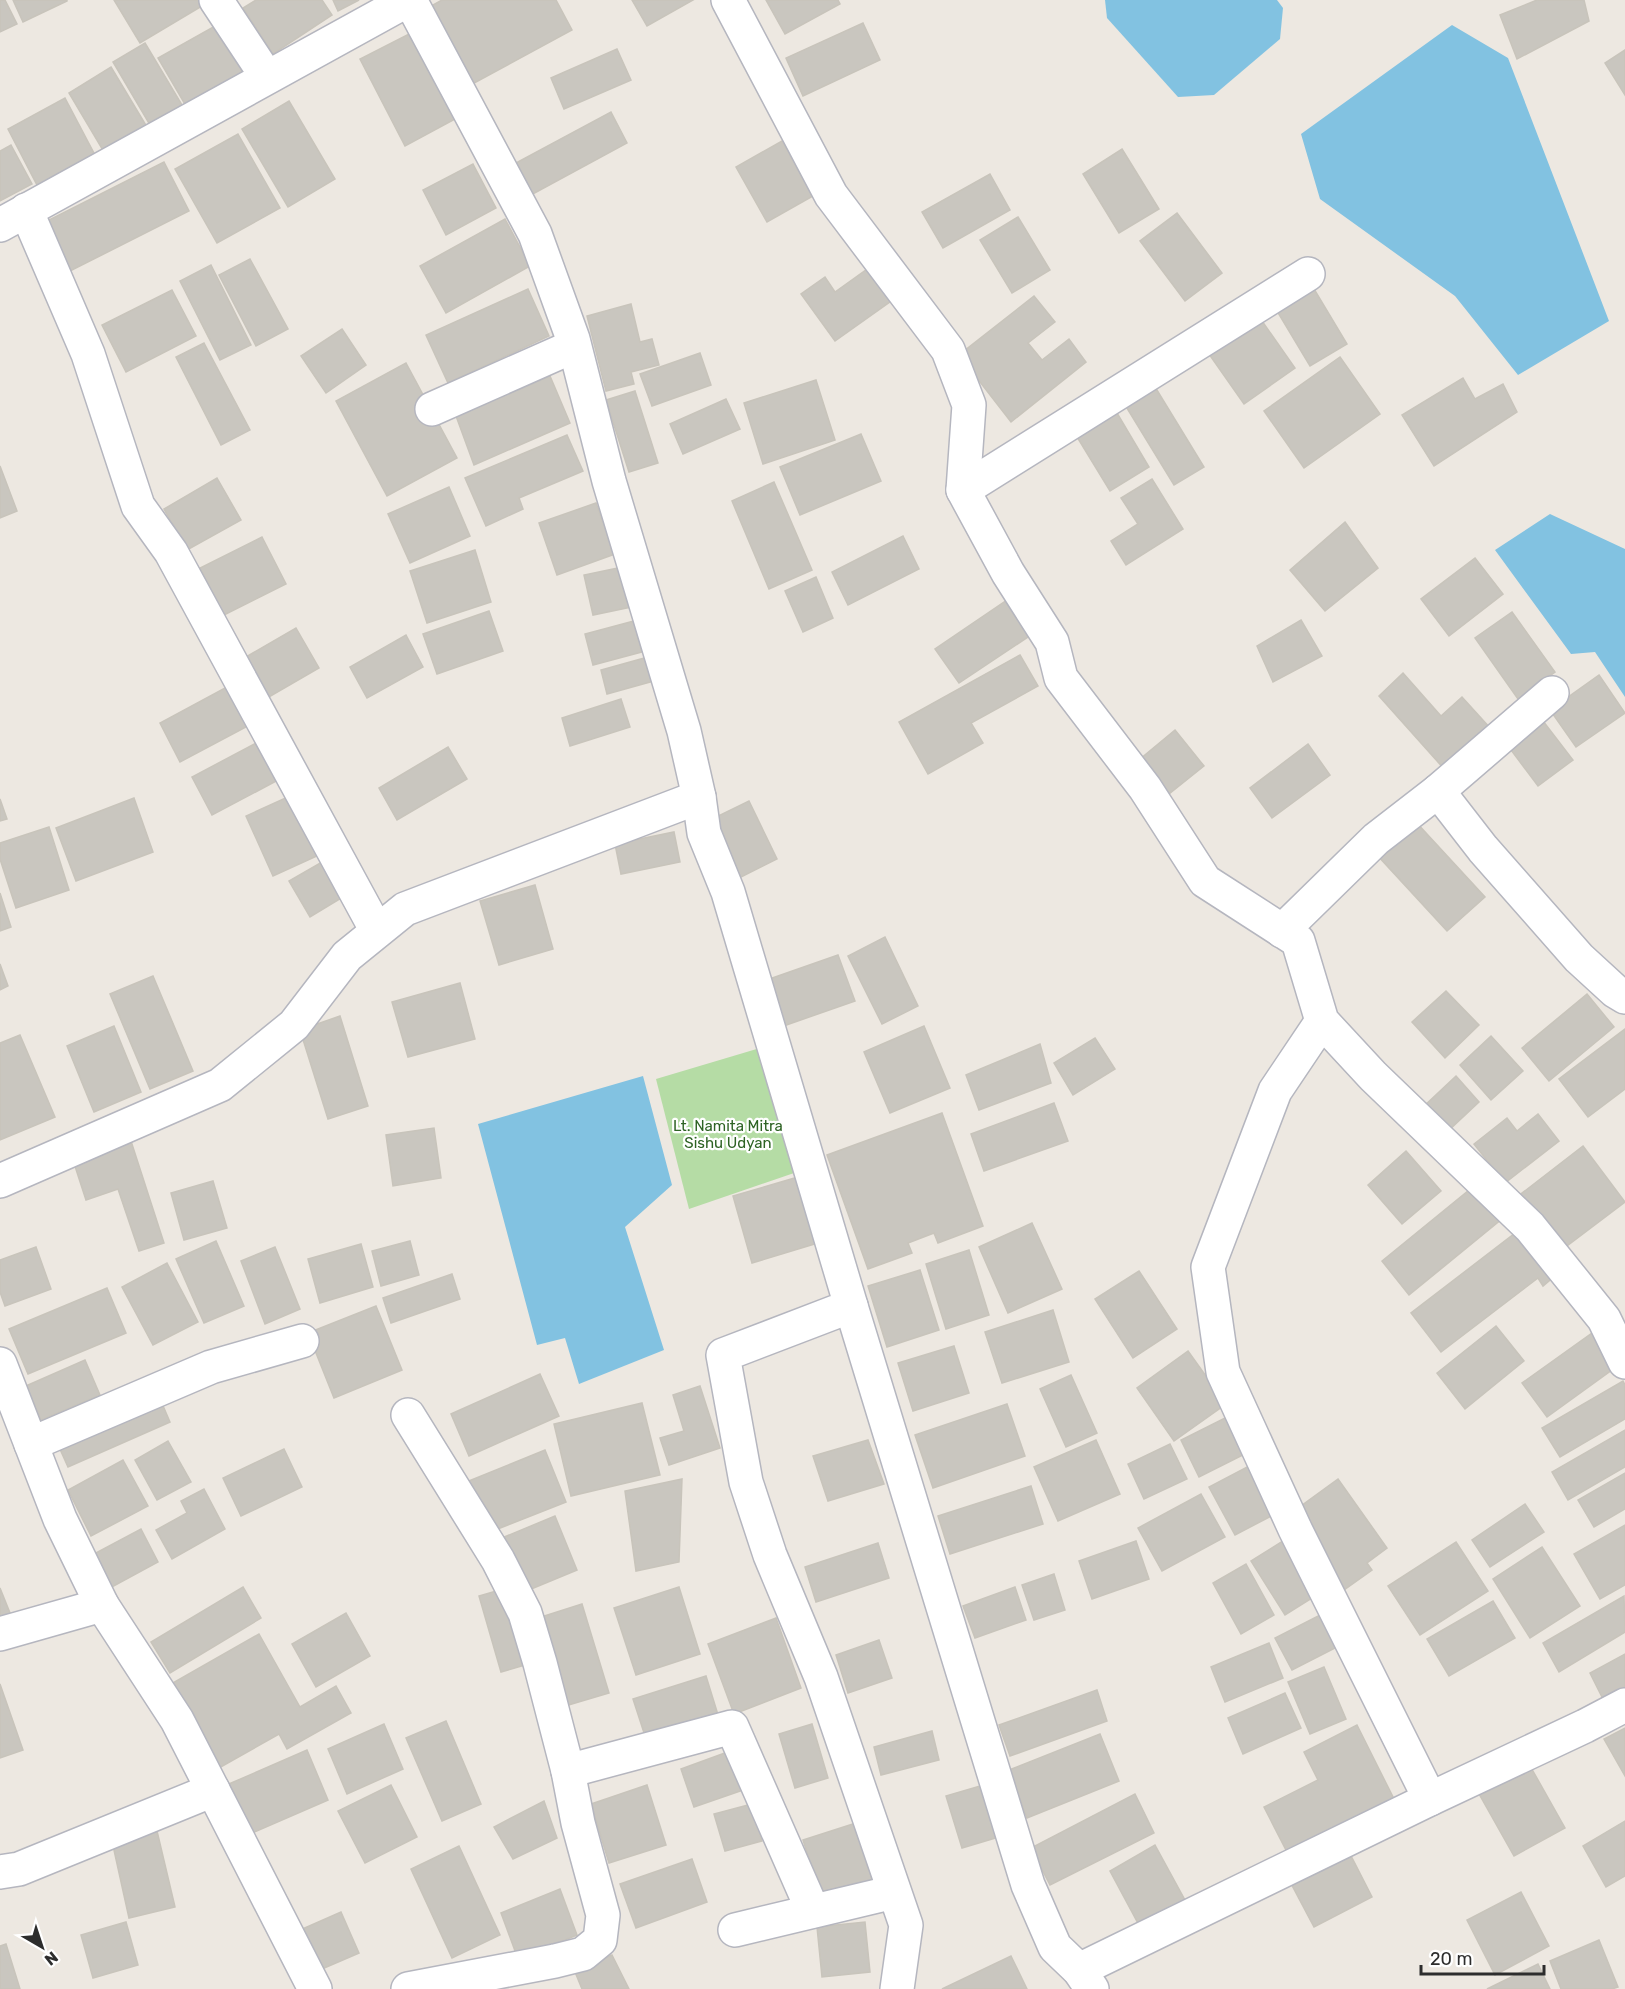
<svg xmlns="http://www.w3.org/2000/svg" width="1625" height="1989" viewBox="0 0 1625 1989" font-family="Rubik,sans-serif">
  <rect width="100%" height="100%" fill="#ede8e1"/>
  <path fill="#b5dca5" d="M760,1048L797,1172L689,1209L656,1079Z"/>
  <g fill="#82c2e1">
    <path d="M1105,0H1277L1283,8L1280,39L1214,95L1178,97L1107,18Z"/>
    <path d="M1452,25L1508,58L1609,321L1518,375L1455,296L1320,199L1301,134Z"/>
    <path d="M1550,514L1625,549V697L1595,652L1571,654L1495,550Z"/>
    <path d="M643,1076L672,1185L625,1227L664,1350L579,1384L565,1338L537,1345L478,1124Z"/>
  </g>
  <g fill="#c9c6bf" stroke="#c8c4bb" stroke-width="1.5">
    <path d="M0,0H5L17,24L0,32Z"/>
    <path d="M13,0H67V1L23,22Z"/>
    <path d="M114,0H198L202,6L140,43Z"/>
    <path d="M256,0H322L332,15L273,54L243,8Z"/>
    <path d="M333,0H359L338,11Z"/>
    <path d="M442,0H556L572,30L465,88L422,11Z"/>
    <path d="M632,0H693L647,26Z"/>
    <path d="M766,0H838L840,4L785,34Z"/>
    <path d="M1537,0H1584L1589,21L1517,59L1500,15Z"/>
    <path d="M224,21L251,68L186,106L158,58Z"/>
    <path d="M863,23L880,60L803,96L786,58Z"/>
    <path d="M413,32L457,118L405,146L360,59Z"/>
    <path d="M145,43L182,105L150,125L113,62Z"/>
    <path d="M617,49L631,80L564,109L551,78Z"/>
    <path d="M1625,50V95L1605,63Z"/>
    <path d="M111,67L147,127L104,152L69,93Z"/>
    <path d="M65,98L96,157L38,187L8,129Z"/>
    <path d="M289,101L335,179L288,207L242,129Z"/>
    <path d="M611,112L627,143L531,195L514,164Z"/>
    <path d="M238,134L280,208L217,243L175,169Z"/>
    <path d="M782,141L813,196L767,222L736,167Z"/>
    <path d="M11,145L32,184L0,201V151Z"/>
    <path d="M1122,149L1159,209L1119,233L1083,174Z"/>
    <path d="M164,162L189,211L70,271L45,222Z"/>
    <path d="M473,164L496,208L446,235L423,190Z"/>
    <path d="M990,174L1010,210L943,248L922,212Z"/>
    <path d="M1177,213L1222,273L1185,301L1140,241Z"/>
    <path d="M1018,217L1050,270L1012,293L980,240Z"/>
    <path d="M505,219L530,266L446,313L420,266Z"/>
    <path d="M250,259L288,329L256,346L219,275Z"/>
    <path d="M211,265L251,345L220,360L180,281Z"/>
    <path d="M870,267L894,299L835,341L801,294L825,277L835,292Z"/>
    <path d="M1311,284L1347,344L1310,366L1274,306Z"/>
    <path d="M528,289L549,336L448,383L426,335Z"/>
    <path d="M172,290L196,336L126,372L102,325Z"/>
    <path d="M1034,296L1055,322L1028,343L1042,360L1069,339L1086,362L1011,422L959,355Z"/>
    <path d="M631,304L640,342L652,339L659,365L631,372L634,384L606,391L587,316Z"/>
    <path d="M1255,311L1295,368L1244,404L1204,347Z"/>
    <path d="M342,329L366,365L326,393L301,356Z"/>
    <path d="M204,343L250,430L221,445L176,357Z"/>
    <path d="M700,353L711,385L652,406L640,374Z"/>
    <path d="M1340,357L1380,414L1304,468L1264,411Z"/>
    <path d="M406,363L457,458L387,496L336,401Z"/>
    <path d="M550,376L570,423L474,465L456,416Z"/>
    <path d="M1463,378L1475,399L1503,384L1517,412L1434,466L1402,415Z"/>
    <path d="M816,380L835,440L763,464L744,403Z"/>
    <path d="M1152,382L1204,467L1174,485L1122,400Z"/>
    <path d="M635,391L658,463L629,472L606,400Z"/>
    <path d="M726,399L740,429L683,454L670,424Z"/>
    <path d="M1114,408L1149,467L1110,491L1074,432Z"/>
    <path d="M861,434L881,481L800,515L780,467Z"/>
    <path d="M567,435L583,471L519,498L523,509L486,526L465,478Z"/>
    <path d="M0,466L17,511L0,518Z"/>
    <path d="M217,478L241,520L187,550L164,509Z"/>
    <path d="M1152,479L1183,529L1126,565L1111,541L1138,524L1121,498Z"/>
    <path d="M774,482L812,570L769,589L732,501Z"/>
    <path d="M449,487L470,536L410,563L388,514Z"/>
    <path d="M596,503L615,554L557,575L539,523Z"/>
    <path d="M1345,522L1378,568L1325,611L1290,570Z"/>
    <path d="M903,536L919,569L848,605L832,572Z"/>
    <path d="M262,537L286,584L224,615L200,568Z"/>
    <path d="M475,550L491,602L427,623L410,571Z"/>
    <path d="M1475,558L1503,594L1449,636L1421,599Z"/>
    <path d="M623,567L632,607L593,615L584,575Z"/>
    <path d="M816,577L833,618L803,632L785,591Z"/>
    <path d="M1007,600L1031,635L959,683L935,649Z"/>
    <path d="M489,611L503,651L437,674L423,634Z"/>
    <path d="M1512,612L1555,672L1518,699L1475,638Z"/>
    <path d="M1301,620L1322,656L1273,682L1257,646Z"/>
    <path d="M634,621L642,652L593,665L585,634Z"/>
    <path d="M296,628L319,668L262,701L239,661Z"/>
    <path d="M406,635L423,667L367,698L350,667Z"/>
    <path d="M1020,655L1038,686L971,723L983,743L928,774L899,722Z"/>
    <path d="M648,657L654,681L607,694L601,670Z"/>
    <path d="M1403,673L1441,716L1462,697L1491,729L1446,771L1379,696Z"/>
    <path d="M1599,675L1625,713L1576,747L1550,710Z"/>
    <path d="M238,681L259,720L180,762L160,723Z"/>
    <path d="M621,699L630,727L570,746L562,718Z"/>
    <path d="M1543,721L1573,760L1538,786L1508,746Z"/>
    <path d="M1175,730L1204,766L1169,794L1140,759Z"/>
    <path d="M262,740L282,778L212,815L192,777Z"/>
    <path d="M1308,744L1330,775L1272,818L1250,788Z"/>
    <path d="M448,747L467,779L397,820L379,788Z"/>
    <path d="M301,791L328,851L273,876L246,816Z"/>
    <path d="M134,798L153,852L76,881L56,828Z"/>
    <path d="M0,799L7,819L0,821Z"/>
    <path d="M749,801L777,859L741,877L712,819Z"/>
    <path d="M1415,821L1485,897L1447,931L1377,855Z"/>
    <path d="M49,827L69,890L16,908L0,859V843Z"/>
    <path d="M674,832L680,862L621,874L615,844Z"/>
    <path d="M322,862L343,897L310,917L289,881Z"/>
    <path d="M535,885L553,949L499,965L480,901Z"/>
    <path d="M0,893L11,927L0,931Z"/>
    <path d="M885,937L918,1006L882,1024L848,956Z"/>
    <path d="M838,955L855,1001L775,1029L758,983Z"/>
    <path d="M0,964L8,986L0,990Z"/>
    <path d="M153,976L193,1071L150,1089L110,994Z"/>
    <path d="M460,983L475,1039L408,1057L392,1002Z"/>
    <path d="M1446,991L1479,1025L1445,1058L1412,1022Z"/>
    <path d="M1587,994L1614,1027L1549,1081L1522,1048Z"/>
    <path d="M340,1016L368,1106L328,1119L300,1030Z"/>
    <path d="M114,1026L141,1092L94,1112L67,1046Z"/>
    <path d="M924,1026L950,1088L890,1113L864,1052Z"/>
    <path d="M1625,1029V1089L1588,1117L1559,1079Z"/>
    <path d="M20,1035L55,1117L0,1140V1043Z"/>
    <path d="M1491,1036L1523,1071L1491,1100L1460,1065Z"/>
    <path d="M1095,1038L1115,1069L1073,1095L1054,1063Z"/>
    <path d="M1040,1044L1051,1083L979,1110L966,1075Z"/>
    <path d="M1456,1076L1479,1102L1446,1133L1422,1108Z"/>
    <path d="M1054,1103L1068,1141L984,1171L971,1134Z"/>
    <path d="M942,1113L983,1226L938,1243L934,1233L908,1243L912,1253L868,1269L827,1155Z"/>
    <path d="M1538,1114L1559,1141L1505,1183L1474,1144L1507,1118L1517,1131Z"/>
    <path d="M434,1128L441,1178L393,1186L386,1135Z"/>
    <path d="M130,1138L164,1243L139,1251L118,1189L86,1200L72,1157Z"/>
    <path d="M1583,1146L1625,1202L1559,1252L1517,1197Z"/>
    <path d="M1406,1151L1441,1191L1402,1224L1368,1185Z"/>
    <path d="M798,1177L818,1243L752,1263L733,1196Z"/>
    <path d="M213,1181L227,1228L184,1240L171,1193Z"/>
    <path d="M1474,1186L1502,1219L1409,1295L1382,1261Z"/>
    <path d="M1032,1223L1062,1289L1008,1313L979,1247Z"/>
    <path d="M1519,1230L1555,1276L1543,1286L1538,1278L1441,1352L1411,1313Z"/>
    <path d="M216,1241L244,1306L204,1323L176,1259Z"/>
    <path d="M410,1241L419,1275L381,1286L372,1251Z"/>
    <path d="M361,1244L373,1287L320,1303L308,1259Z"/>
    <path d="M36,1247L51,1289L5,1306L0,1292V1260Z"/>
    <path d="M275,1247L300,1309L265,1324L241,1261Z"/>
    <path d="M969,1250L989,1315L946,1329L926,1264Z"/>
    <path d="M167,1263L198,1322L153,1345L122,1287Z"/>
    <path d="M920,1270L939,1330L887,1347L868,1286Z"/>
    <path d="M1139,1271L1177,1329L1133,1358L1095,1299Z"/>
    <path d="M452,1274L460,1299L391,1323L383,1298Z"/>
    <path d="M107,1288L126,1333L28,1374L9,1329Z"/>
    <path d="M376,1306L402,1370L334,1398L308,1333Z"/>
    <path d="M1053,1310L1069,1362L1002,1383L985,1332Z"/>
    <path d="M1496,1326L1524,1361L1465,1409L1437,1373Z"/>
    <path d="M1592,1333L1616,1367L1547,1417L1522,1383Z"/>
    <path d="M954,1346L969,1393L913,1411L898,1363Z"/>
    <path d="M1188,1351L1226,1404L1174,1441L1137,1388Z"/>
    <path d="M85,1360L100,1395L41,1420L26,1386Z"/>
    <path d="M540,1374L559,1416L469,1456L451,1414Z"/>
    <path d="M1071,1375L1097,1433L1066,1447L1040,1389Z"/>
    <path d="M1623,1381L1625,1385V1419L1560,1457L1542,1428Z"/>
    <path d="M700,1386L720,1448L669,1465L660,1438L684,1431L673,1395Z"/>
    <path d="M158,1394L170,1422L68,1467L55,1438Z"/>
    <path d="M642,1403L660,1475L571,1496L554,1424Z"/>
    <path d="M1007,1404L1025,1456L933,1488L915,1435Z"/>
    <path d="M1227,1417L1245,1454L1199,1477L1181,1440Z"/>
    <path d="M1625,1430V1467L1568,1500L1552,1472Z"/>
    <path d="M868,1440L884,1484L828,1501L813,1456Z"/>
    <path d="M1096,1440L1120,1494L1058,1521L1034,1467Z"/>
    <path d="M168,1441L191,1482L157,1500L135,1460Z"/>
    <path d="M1170,1444L1187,1479L1144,1499L1128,1464Z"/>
    <path d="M284,1449L302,1487L241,1516L223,1478Z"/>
    <path d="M545,1450L566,1502L485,1534L464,1483Z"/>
    <path d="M123,1460L148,1506L91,1536L68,1490Z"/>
    <path d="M1251,1465L1277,1513L1235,1535L1209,1487Z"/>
    <path d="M1625,1473V1509L1594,1527L1578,1500Z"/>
    <path d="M682,1479L679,1562L636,1571L625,1491Z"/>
    <path d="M1338,1479L1387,1548L1367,1563L1372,1570L1344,1590L1290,1514Z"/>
    <path d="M1031,1486L1043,1524L950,1554L938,1516Z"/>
    <path d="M204,1489L225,1529L172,1559L156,1530L187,1513L181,1501Z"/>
    <path d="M1201,1494L1225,1537L1162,1571L1138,1528Z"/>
    <path d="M1525,1504L1544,1532L1490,1567L1472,1540Z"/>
    <path d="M555,1516L577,1570L524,1592L502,1538Z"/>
    <path d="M1625,1525V1585L1600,1599L1574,1554Z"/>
    <path d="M141,1529L158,1562L110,1588L92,1555Z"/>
    <path d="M1286,1539L1320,1593L1285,1615L1251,1561Z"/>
    <path d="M1136,1541L1149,1579L1092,1599L1079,1561Z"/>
    <path d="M1456,1542L1488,1591L1420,1635L1388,1586Z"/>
    <path d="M878,1543L889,1578L816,1602L805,1567Z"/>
    <path d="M1542,1547L1580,1606L1530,1638L1493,1579Z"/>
    <path d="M1246,1564L1274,1615L1241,1634L1213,1583Z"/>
    <path d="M1054,1574L1065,1610L1034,1620L1022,1585Z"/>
    <path d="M243,1587L261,1618L170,1673L151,1642Z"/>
    <path d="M510,1587L532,1663L501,1672L479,1596Z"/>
    <path d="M679,1587L700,1654L636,1675L614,1608Z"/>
    <path d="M1015,1587L1026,1620L975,1638L963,1606Z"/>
    <path d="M0,1588L12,1618L0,1624Z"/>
    <path d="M1624,1596L1625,1632L1559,1672L1543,1643Z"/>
    <path d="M1493,1601L1515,1638L1449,1676L1427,1639Z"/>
    <path d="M582,1604L609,1693L565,1706L538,1618Z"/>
    <path d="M1326,1612L1343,1644L1292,1670L1275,1638Z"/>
    <path d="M346,1613L370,1656L316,1687L292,1644Z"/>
    <path d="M776,1618L801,1688L734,1714L708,1644Z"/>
    <path d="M259,1634L300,1707L336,1686L351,1713L287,1749L279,1734L219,1768L171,1684Z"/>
    <path d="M879,1640L892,1678L848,1693L836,1655Z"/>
    <path d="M1269,1643L1283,1678L1225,1702L1211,1667Z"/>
    <path d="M1625,1654V1698L1607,1707L1590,1673Z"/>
    <path d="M1324,1667L1346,1719L1310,1734L1288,1682Z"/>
    <path d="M706,1676L719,1718L647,1742L633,1699Z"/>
    <path d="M0,1684L23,1750L0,1758Z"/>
    <path d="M1097,1690L1107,1721L1010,1756L999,1725Z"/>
    <path d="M1285,1693L1301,1728L1243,1754L1228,1718Z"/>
    <path d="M446,1721L481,1804L442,1821L406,1738Z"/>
    <path d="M384,1724L403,1769L347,1794L328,1749Z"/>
    <path d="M812,1724L828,1778L795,1788L779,1734Z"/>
    <path d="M1357,1725L1394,1799L1288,1854L1264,1807L1318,1780L1304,1752Z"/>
    <path d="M1625,1728V1776L1604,1739Z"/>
    <path d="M932,1731L939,1760L881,1775L874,1747Z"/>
    <path d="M1100,1734L1119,1781L1027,1818L1009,1770Z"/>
    <path d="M307,1750L328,1800L250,1834L229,1784Z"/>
    <path d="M733,1750L746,1789L694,1807L681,1769Z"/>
    <path d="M1529,1764L1565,1828L1514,1856L1478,1792Z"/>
    <path d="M994,1782L1009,1834L962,1848L946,1796Z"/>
    <path d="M391,1785L417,1837L365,1863L338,1811Z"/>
    <path d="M647,1785L666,1845L609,1863L591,1804Z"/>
    <path d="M1135,1794L1154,1833L1050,1885L1031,1848Z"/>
    <path d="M544,1801L557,1838L513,1859L494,1827Z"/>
    <path d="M752,1804L762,1841L725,1851L714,1814Z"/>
    <path d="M1625,1821V1876L1606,1887L1583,1846Z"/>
    <path d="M856,1823L874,1879L821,1896L803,1840Z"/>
    <path d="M157,1831L175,1907L129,1918L112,1841Z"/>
    <path d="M1345,1844L1372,1897L1314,1927L1286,1874Z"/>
    <path d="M1155,1845L1186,1902L1140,1927L1110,1871Z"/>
    <path d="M459,1846L500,1935L452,1958L411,1869Z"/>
    <path d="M692,1859L707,1902L636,1928L620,1884Z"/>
    <path d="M560,1889L577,1935L518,1959L501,1913Z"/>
    <path d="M1521,1892L1549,1946L1495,1975L1467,1920Z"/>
    <path d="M341,1912L359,1953L315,1972L298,1931Z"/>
    <path d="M126,1922L138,1965L93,1978L81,1935Z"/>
    <path d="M865,1922L870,1972L822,1977L817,1927Z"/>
    <path d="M1599,1940L1618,1987L1612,1989H1561L1550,1961Z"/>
    <path d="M6,1944L20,1989H0V1946Z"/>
    <path d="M612,1955L629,1989H582L575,1972Z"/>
    <path d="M1011,1956L1027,1989H942Z"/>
    <path d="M1538,1964L1550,1989H1487Z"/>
  </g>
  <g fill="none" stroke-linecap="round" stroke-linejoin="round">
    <defs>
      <g id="minor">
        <path d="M216,0L267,77"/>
        <path d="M410,0L535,234L573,339L609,481L684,731L699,797L704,833L728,892L851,1306L723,1355L746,1482L770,1555L821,1677L906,1925L897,1989"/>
        <path d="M728,0L831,195L948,350L969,405L963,490L1008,573L1052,642L1061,678L1145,788L1205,881L1298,941L1322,1021L1373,1076L1530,1227L1604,1319L1625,1362"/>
        <path d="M26,210L88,354L138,506L171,552L377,931"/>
        <path d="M0,225L408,0"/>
        <path d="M432,409L574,346"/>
        <path d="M963,490L1308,274"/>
        <path d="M1438,791L1552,693"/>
        <path d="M1282,931L1376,839L1438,791L1483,849L1579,958L1615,991L1625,997"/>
        <path d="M1322,1021L1275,1091L1208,1267L1223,1372L1295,1529L1430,1799"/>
        <path d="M0,1181L220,1085L294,1025L347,956L405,909L699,797"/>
        <path d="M851,1306L1028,1885L1055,1947L1079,1970L1092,1989"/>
        <path d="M0,1364L60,1519L102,1605L177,1720L315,1989"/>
        <path d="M31,1444L211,1367L302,1341"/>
        <path d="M0,1634L102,1605"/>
        <path d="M568,1771L732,1727L813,1911"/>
        <path d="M0,1872L19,1869L213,1790"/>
        <path d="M735,1930L894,1892"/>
        <path d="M1079,1970L1430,1799L1585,1726L1625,1705"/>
        <path d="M408,1989L555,1961L583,1954L600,1940L603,1915L578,1823L568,1771L540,1663L525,1613L498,1560L408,1415"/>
      </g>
    </defs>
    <use href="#minor" stroke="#b5b6bf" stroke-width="36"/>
    <use href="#minor" stroke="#fff" stroke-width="33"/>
  </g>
  <g text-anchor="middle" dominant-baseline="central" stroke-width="4.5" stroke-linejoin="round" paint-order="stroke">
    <g font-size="15" fill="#2e6324" stroke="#fff">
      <text x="728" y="1126">Lt. Namita Mitra<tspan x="728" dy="17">Sishu Udyan</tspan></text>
    </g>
  </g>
  <g transform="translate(42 1947) rotate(141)" stroke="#ffffff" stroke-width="4.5" paint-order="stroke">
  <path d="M0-4.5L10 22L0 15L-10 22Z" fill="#2d2d2d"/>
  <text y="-9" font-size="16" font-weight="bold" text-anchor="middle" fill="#2d2d2d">N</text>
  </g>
  <path d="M1421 1965v9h123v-9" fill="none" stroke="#2d2d2d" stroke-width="3"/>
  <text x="1430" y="1965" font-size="18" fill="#2d2d2d" stroke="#ffffff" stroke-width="4.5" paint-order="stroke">20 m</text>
</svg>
